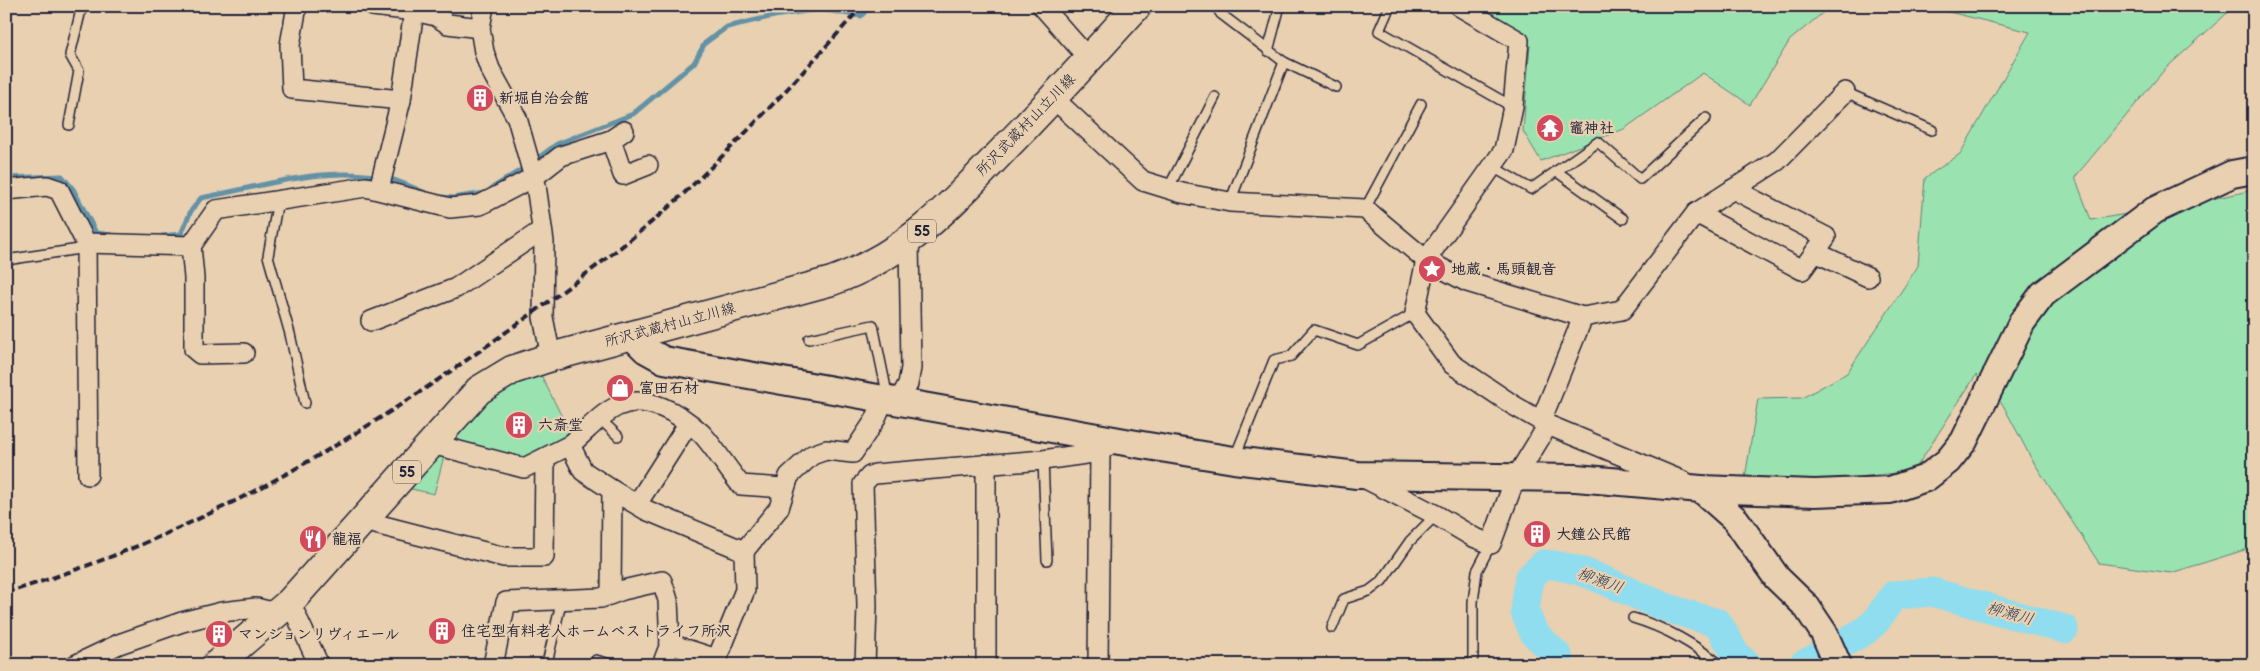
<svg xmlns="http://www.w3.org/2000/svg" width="2260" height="671" viewBox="0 0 2260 671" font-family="'Balsamiq Sans','Klee One',sans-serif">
  <rect width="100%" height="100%" fill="#e8d0b0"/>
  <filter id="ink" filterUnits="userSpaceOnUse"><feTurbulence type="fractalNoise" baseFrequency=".02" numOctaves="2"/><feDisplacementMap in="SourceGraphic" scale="10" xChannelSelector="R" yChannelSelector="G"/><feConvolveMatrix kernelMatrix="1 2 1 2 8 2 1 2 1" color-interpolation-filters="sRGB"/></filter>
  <g filter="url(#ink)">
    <g fill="#9ae3b1" stroke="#5e8276">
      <path d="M1473,6H1831L1790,40L1750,105L1703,73L1624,129L1541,161L1523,131L1530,45L1519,41Z"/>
      <path d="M1925,6H2235L2165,69L2075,177L2091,220L2198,202L2254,190V547L2171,573L2099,563L2031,458L2003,405L1976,375L1914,471L1823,481L1745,478L1758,399L1802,398L1847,373L1918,266L1925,178L1960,154L2030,32Z"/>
      <path d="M540,373L571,435L524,459L448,440L470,413L508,385Z"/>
      <path d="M442,455L444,456L434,494L407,488L434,457Z"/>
    </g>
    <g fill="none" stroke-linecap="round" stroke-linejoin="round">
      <g stroke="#6392a7" stroke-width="5">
        <path d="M534,161L557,144L633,114L694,63L705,43L727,27L774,16L819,9L861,16L870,6"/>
        <path d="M6,178L62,176L73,189L96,233L111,235"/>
        <path d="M492,188L527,166"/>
        <path d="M442,197L452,198L485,193"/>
        <path d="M162,236L181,234L191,211L201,198C265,186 325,164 390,179C402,182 415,189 426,193"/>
      </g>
      <g stroke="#8fddef" stroke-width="29">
        <path d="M1560,665L1558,656L1534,633L1525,612L1529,578L1544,564C1587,567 1623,591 1663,606C1681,613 1700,618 1718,623L1736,655L1748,665"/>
        <path d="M1803,665L1865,631L1876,621L1894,595L1932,592L2064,629"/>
      </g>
      <defs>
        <g id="lane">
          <path d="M1216,6L1221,14L1284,62L1336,87"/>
          <path d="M1390,6L1379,31L1513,107"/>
          <path d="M1268,51L1280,6"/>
          <path d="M1845,92L1932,130"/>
          <path d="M69,125L79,71L70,55L82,6"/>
          <path d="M1493,167L1531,189L1598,142L1640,179L1706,118"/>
          <path d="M1556,171L1623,219"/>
          <path d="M1168,189L1215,97"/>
          <path d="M278,200L268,256L290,334L305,403"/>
          <path d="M1230,202L1284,62"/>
          <path d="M1365,209L1421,104"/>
          <path d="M6,260L86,248"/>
          <path d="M809,339L873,325L888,398"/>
          <path d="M600,419L618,436"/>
          <path d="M1235,457L1274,360L1291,356L1314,330L1358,345L1415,313"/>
          <path d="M1043,460L1047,560"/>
          <path d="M1633,618C1667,628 1693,644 1721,665"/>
          <path d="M1332,628L1344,599L1369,591L1382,581L1410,541L1436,515"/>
          <path d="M1473,658V602L1477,571L1491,544"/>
          <path d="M596,660L614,665"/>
          <path d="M547,663L562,599"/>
        </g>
        <g id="street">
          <path d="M297,6L290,45L292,89L401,100"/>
          <path d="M373,6L414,11L436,16L448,24L480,28"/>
          <path d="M484,6L480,28L484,52L490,69L517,118L536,185L544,242L543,317L551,357"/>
          <path d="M1042,6L1089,59"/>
          <path d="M1459,6L1519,41L1513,107L1504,150L1426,260L1415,313L1452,364L1513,405L1548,425L1685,482"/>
          <path d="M1053,98L1143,181L1182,193L1230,202L1365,209L1426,260L1467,282L1583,317L1622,310L1696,213L1777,161L1845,92"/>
          <path d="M611,140L623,175L648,165"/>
          <path d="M379,189L401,100L414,11"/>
          <path d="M6,190L47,186L59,190L86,243L191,246L216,210L366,187L450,208L480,205L534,177L561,156L611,140L624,131"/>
          <path d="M1696,213L1802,270L1826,237L1733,189"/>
          <path d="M86,243L88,475"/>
          <path d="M191,246L194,278V349L200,354L244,353"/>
          <path d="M1815,252L1868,277"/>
          <path d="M371,321L456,288L542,230"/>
          <path d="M899,401L908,384L911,368L909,241"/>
          <path d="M1541,421L1583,317"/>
          <path d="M432,444L524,468L570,445L583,471L612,490L646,510L744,551L745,590L717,659L670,644"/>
          <path d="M570,445C585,433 600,414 618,406C647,393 680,414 701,433C713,445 728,470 741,485L783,488"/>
          <path d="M1362,477L1436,515L1473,537L1491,544L1515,479L1548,425"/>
          <path d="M637,504L688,424"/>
          <path d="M364,521L504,557H544L545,458"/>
          <path d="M744,551L779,508L789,476L812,455L826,450L853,453L875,420L884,399"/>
          <path d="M611,594L612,490"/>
          <path d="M290,602L319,665"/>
          <path d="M75,665L119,644L182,622L222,612L256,608L276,613"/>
          <path d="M493,665L506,602L601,598L623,590L662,581L668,600L670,644L662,665"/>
          <path d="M865,665L867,606L863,484L870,476L875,474L1043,460L1100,452L1115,440"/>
          <path d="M986,665V464"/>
          <path d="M1098,665L1100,452"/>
        </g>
        <g id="secondary">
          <path d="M631,335L646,350L664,360L1142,445L1234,460L1357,475L1576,478L1701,489L1815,493L1890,490L1926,478L1948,461L1964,441L2022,322L2043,294L2155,210L2232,174L2254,170"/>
          <path d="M1701,489L1736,520L1777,578L1806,606L1824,633L1838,665"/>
        </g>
        <path id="primary" d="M216,665L290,602L479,390L512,370L551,357L832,281C910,253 952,203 1008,145C1052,100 1094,53 1137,6"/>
      </defs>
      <use href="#lane" stroke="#22223b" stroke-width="12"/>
      <use href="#street" stroke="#22223b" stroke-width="22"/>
      <use href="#secondary" stroke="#22223b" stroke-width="30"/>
      <use href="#primary" stroke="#22223b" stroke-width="31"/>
      <use href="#lane" stroke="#e8d0b0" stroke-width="9"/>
      <use href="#street" stroke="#e8d0b0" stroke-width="19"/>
      <use href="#secondary" stroke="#e8d0b0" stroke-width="26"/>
      <use href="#primary" stroke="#e8d0b0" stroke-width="28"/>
      <path stroke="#22223b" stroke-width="4" stroke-dasharray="8 4" stroke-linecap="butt" d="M6,593C63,575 120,555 174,530C293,477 404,406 509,330C568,288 626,246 680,197C744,137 804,72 862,6"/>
    </g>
  </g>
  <defs>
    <symbol id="building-disc" viewBox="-11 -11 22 22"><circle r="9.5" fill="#d1495b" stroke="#e8d0b0"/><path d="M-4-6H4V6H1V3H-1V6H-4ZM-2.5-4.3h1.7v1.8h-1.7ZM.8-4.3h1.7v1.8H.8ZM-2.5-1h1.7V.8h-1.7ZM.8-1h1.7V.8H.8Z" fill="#fff"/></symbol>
    <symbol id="temple-disc" viewBox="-11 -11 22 22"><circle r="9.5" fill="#d1495b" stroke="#e8d0b0"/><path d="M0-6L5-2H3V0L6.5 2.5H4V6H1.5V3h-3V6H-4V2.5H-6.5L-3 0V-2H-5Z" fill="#fff"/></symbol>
    <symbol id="sight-disc" viewBox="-11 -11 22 22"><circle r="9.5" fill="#d1495b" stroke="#e8d0b0"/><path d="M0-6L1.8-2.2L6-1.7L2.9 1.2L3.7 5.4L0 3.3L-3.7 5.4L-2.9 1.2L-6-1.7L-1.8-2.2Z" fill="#fff"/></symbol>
    <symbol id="shop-disc" viewBox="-11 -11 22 22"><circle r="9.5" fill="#d1495b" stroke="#e8d0b0"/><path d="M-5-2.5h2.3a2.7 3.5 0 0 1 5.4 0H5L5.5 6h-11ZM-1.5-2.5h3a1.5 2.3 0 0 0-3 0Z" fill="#fff"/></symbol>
    <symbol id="restaurant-disc" viewBox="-11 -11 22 22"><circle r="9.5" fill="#d1495b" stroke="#e8d0b0"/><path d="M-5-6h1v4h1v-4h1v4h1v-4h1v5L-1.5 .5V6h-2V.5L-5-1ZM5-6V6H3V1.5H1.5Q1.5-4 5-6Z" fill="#fff"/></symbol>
  </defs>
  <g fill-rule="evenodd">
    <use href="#building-disc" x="464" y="82" width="32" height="32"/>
    <use href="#temple-disc" x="1534" y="112" width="32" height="32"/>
    <use href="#sight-disc" x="1416" y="253" width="32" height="32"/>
    <use href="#shop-disc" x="604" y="372" width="32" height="32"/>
    <use href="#building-disc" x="503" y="409" width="32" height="32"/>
    <use href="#building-disc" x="1521" y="518" width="32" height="32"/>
    <use href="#restaurant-disc" x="297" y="523" width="32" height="32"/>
    <use href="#building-disc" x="426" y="615" width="32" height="32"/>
    <use href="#building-disc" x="203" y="618" width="32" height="32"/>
  </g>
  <g text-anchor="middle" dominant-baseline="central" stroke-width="4.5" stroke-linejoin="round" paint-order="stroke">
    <g fill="#e8d0b0" stroke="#5d565e" stroke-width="1">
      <rect x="908" y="219.5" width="28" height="23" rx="4"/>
      <rect x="393" y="460.5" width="28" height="23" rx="4"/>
    </g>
    <g font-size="14" font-weight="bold" fill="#22223b">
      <text x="922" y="231">55</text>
      <text x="407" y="472">55</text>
    </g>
    <g font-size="15" font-weight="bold" fill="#22223b" stroke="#e8d0b0" text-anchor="start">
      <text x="499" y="98">新堀自治会館</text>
      <text x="1569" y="128">竈神社</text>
      <text x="1451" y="269">地蔵・馬頭観音</text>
      <text x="639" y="388">富田石材</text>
      <text x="538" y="425">六斎堂</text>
      <text x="1556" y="534">大鐘公民館</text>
      <text x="332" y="539">龍福</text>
      <text x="461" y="631">住宅型有料老人ホームベストライフ所沢</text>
      <text x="238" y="634">マンションリヴィエール</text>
    </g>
    <g font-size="15" fill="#22223b" stroke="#e8d0b0">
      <text transform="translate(1026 125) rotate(-46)">所沢武蔵村山立川線</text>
      <text transform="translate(670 325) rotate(-15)">所沢武蔵村山立川線</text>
    </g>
    <g font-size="16" font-style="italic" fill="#323e56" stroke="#e8d0b0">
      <text transform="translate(1600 581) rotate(20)">柳瀬川</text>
      <text transform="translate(2010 614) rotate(16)">柳瀬川</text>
    </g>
  </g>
  <rect width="2260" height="671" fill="none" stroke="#e8d0b0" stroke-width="25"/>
  <rect x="12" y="12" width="2235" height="646" fill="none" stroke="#22223b" stroke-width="2" filter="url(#ink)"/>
</svg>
